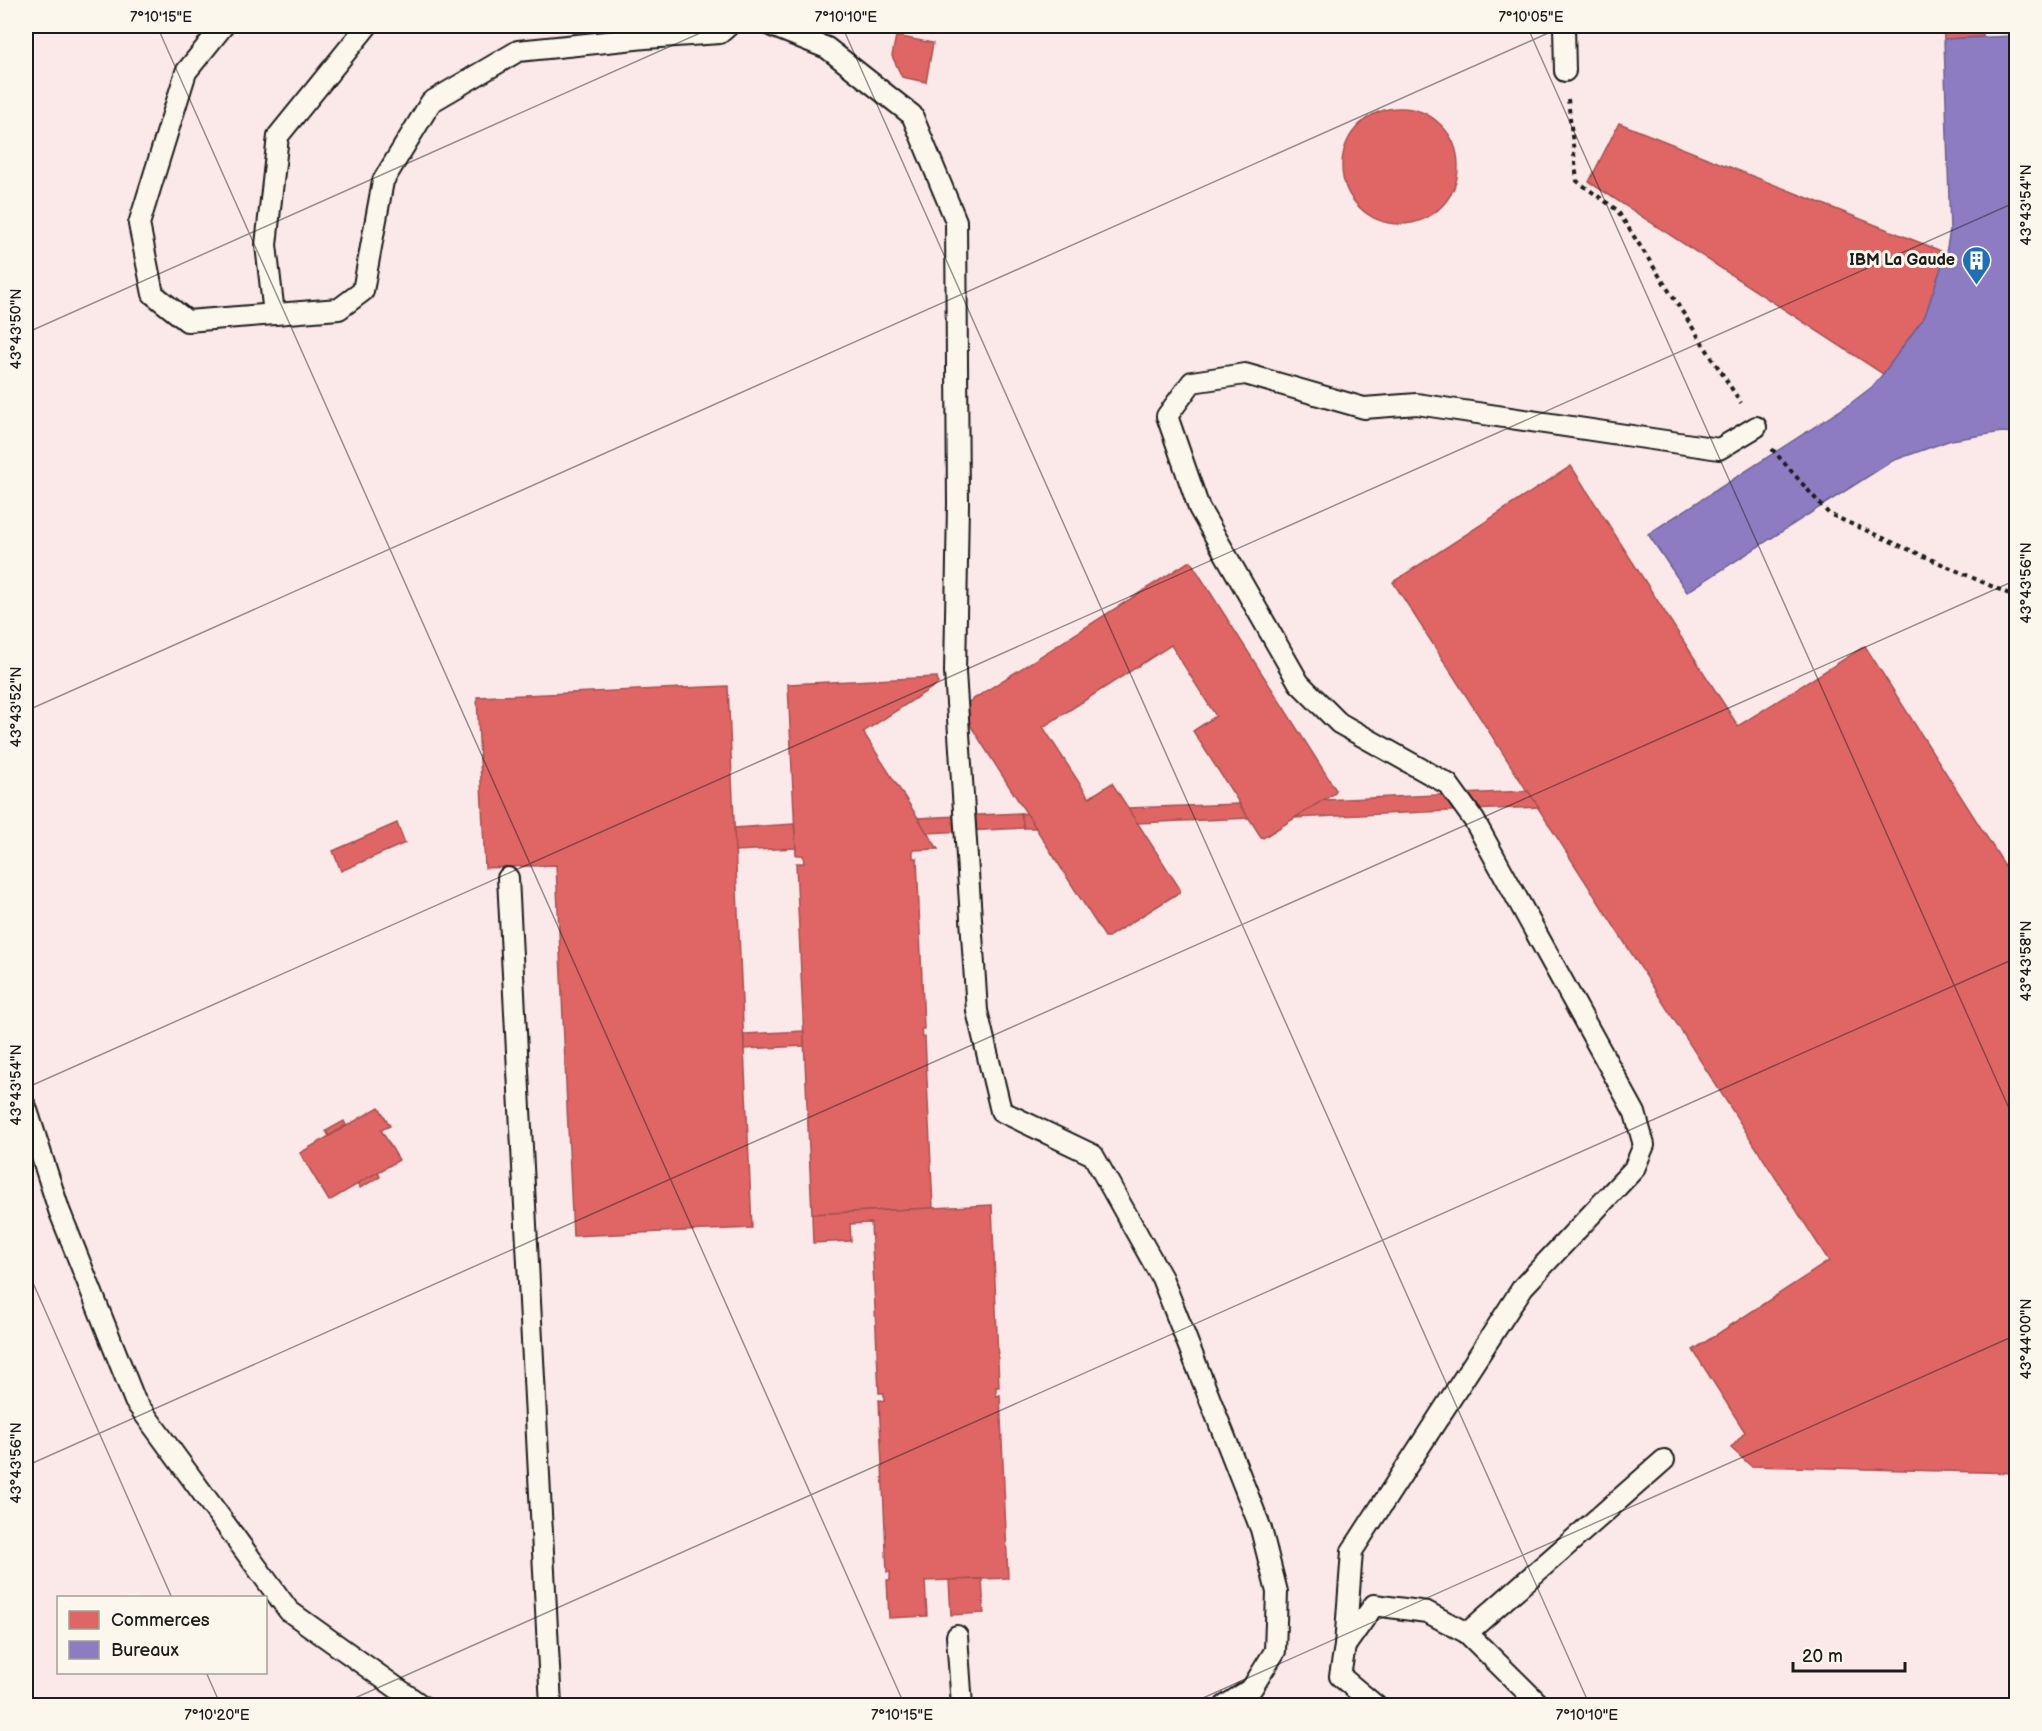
<svg xmlns="http://www.w3.org/2000/svg" width="2042" height="1731" viewBox="0 0 2042 1731" font-family="'Balsamiq Sans',sans-serif">
  <rect width="100%" height="100%" fill="#fbf7ec"/>
  <filter id="ink" filterUnits="userSpaceOnUse"><feTurbulence type="fractalNoise" baseFrequency=".0167" numOctaves="2"/><feDisplacementMap in="SourceGraphic" scale="12" xChannelSelector="R" yChannelSelector="G"/><feConvolveMatrix kernelMatrix="1 2 1 2 8 2 1 2 1" color-interpolation-filters="sRGB"/></filter>
  <g filter="url(#ink)">
    <path fill="#fbe8e9" fill-rule="evenodd" d="M26,26H2016V1705L26,1706ZM58,1598H266V1672H58Z"/>
    <g fill="#e06666" stroke="#a55050" stroke-width="1.5">
      <path d="M1983,26V37L1944,39L1943,28Z"/>
      <path d="M896,36L933,43L926,82L902,77L892,56Z"/>
      <circle cx="1400" cy="166" r="58"/>
      <path d="M1619,123L1946,253L1925,316L1883,374L1589,182Z"/>
      <path d="M1571,466L1738,726L1865,646L2016,883V1473L1751,1466L1731,1448L1745,1432L1693,1350L1829,1261L1393,582Z"/>
      <path d="M1188,562H1191L1336,790L1335,793L1263,838L1261,837L1193,731L1216,716L1171,645L1043,727L1089,798L1112,783L1180,889V892L1108,937H1105L960,709L961,707Z"/>
      <path d="M937,677L938,684L863,732L938,849L913,850V858H917L924,1029H921L922,1037H925L933,1208L812,1214L796,863H804L803,855H796L788,684Z"/>
      <path d="M728,686L752,1228L573,1236L556,865L485,868L477,697Z"/>
      <path d="M1528,791L1539,807L1295,818L1323,800Z"/>
      <path d="M1239,804L1249,818L1137,823L1128,808Z"/>
      <path d="M1021,813L1024,828L927,833L918,818Z"/>
      <path d="M1021,813L1027,814L1036,828H1024Z"/>
      <path d="M397,823L405,843L341,871L333,851Z"/>
      <path d="M794,824L796,848L735,851L734,828Z"/>
      <path d="M804,1031V1046L744,1049V1034Z"/>
      <path d="M379,1107L390,1126L381,1130L399,1160L329,1201L300,1153Z"/>
      <path d="M344,1121L346,1125L329,1136L326,1131Z"/>
      <path d="M378,1172L380,1177L360,1188L358,1183Z"/>
      <path d="M992,1205L999,1387H996V1396L1000,1395L1008,1578L925,1581L927,1616L889,1618L887,1580H890V1572H887L879,1400L884,1401V1393H879L871,1223L850,1224L851,1241L813,1243L812,1214Z"/>
      <path d="M982,1579L984,1613L951,1615L949,1580Z"/>
    </g>
    <path fill="#8e7cc3" stroke="#6c5f91" stroke-width="1.5" d="M2014,36V49H2016V433L2002,432L1951,440L1892,461L1687,592L1648,534L1847,406L1872,387L1883,374L1925,316L1946,253L1950,230L1944,39Z"/>
    <g fill="none" stroke-linecap="round" stroke-linejoin="round">
      <defs>
        <g id="lane">
          <path d="M223,26L186,72L139,224L153,294L187,321L339,309L363,291L383,181L431,102L518,51L645,38L720,33L728,26"/>
          <path d="M772,26L827,48L912,115L956,221L958,504L955,672L977,1011L1001,1111L1093,1155L1162,1278L1261,1529L1277,1592L1275,1651L1252,1688L1225,1706"/>
          <path d="M1564,26L1565,71"/>
          <path d="M274,314L266,245L278,136L367,26"/>
          <path d="M508,878L551,1706"/>
          <path d="M26,1107L59,1210L135,1401L289,1611L422,1706"/>
          <path d="M1467,1633L1664,1460"/>
          <path d="M957,1636L962,1706"/>
          <path d="M1345,1646L1374,1605L1427,1612L1467,1633L1541,1706"/>
          <path d="M1376,1706L1340,1676L1345,1646L1352,1551L1523,1287L1634,1169L1644,1145L1635,1113L1474,820L1448,784L1339,723L1299,683L1199,508L1167,416L1192,382L1245,374L1364,408L1417,404L1719,449L1756,427"/>
        </g>
      </defs>
      <use href="#lane" stroke="#1c1c1c" stroke-width="24"/>
      <g stroke="#1c1c1c" stroke-width="4" stroke-dasharray="4.5 4.5" stroke-linecap="butt">
        <path d="M1568,99L1577,181L1617,210L1741,403"/>
        <path d="M1772,449L1829,514L2016,597"/>
      </g>
      <use href="#lane" stroke="#fbf7ec" stroke-width="20"/>
    </g>
  </g>
  <path fill="none" stroke="#1c1c1c" stroke-width="1.5" stroke-opacity="0.45" d="M157,26L905,1706M842,26L1590,1706M1527,26L2016,1124M26,333L716,26M26,711L1564,26M26,1088L2016,202M26,1267L172,1598M26,1466L2016,580M206,1672L221,1706M337,1706L2016,958M1185,1706L2016,1335"/>
  <defs>
    <symbol id="building-pin" viewBox="-11 -11 22 30"><path d="M0 17L-7.5 6A9.5 9.5 0 1 1 7.5 6Z" fill="#1f6fb2" stroke="#fbf7ec"/><path d="M-4-6H4V6H1V3H-1V6H-4ZM-2.5-4.3h1.7v1.8h-1.7ZM.8-4.3h1.7v1.8H.8ZM-2.5-1h1.7V.8h-1.7ZM.8-1h1.7V.8H.8Z" fill="#fff"/></symbol>
  </defs>
  <g fill-rule="evenodd">
    <use href="#building-pin" x="1960" y="244" width="33" height="45"/>
  </g>
  <g text-anchor="middle" dominant-baseline="central" stroke-width="6" stroke-linejoin="round" paint-order="stroke">
    <g font-size="16" font-weight="bold" fill="#1c1c1c" stroke="#fbf7ec" text-anchor="end">
      <text x="1955" y="260">IBM La Gaude</text>
    </g>
  </g>
  <rect width="2042" height="1731" fill="none" stroke="#fbf7ec" stroke-width="66"/>
  <rect x="57" y="1596" width="210" height="78" fill="#fbf7ec" stroke="#a29f99" stroke-width="1.5"/>
  <rect x="69" y="1611" width="30" height="18" fill="#e06666" stroke="#a29f99" stroke-width="1.5"/>
  <text x="111" y="1626" font-size="18" fill="#1c1c1c">Commerces</text>
  <rect x="69" y="1641" width="30" height="18" fill="#8e7cc3" stroke="#a29f99" stroke-width="1.5"/>
  <text x="111" y="1656" font-size="18" fill="#1c1c1c">Bureaux</text>
  <path d="M1793 1662v9h112v-9" fill="none" stroke="#1c1c1c" stroke-width="3"/>
  <text x="1802" y="1662" font-size="18" fill="#1c1c1c" stroke="#fbf7ec" stroke-width="4.5" paint-order="stroke">20 m</text>
  <rect x="33" y="33" width="1976" height="1665" fill="none" stroke="#1c1c1c" stroke-width="2"/>
  <g font-size="15" text-anchor="middle" fill="#1c1c1c">
    <text x="161" y="22">7°10'15"E</text>
    <text x="846" y="22">7°10'10"E</text>
    <text x="1531" y="22">7°10'05"E</text>
    <text transform="translate(2026 205) rotate(-90)" y="5">43°43'54"N</text>
    <text transform="translate(16 329) rotate(-90)" y="5">43°43'50"N</text>
    <text transform="translate(2026 583) rotate(-90)" y="5">43°43'56"N</text>
    <text transform="translate(16 707) rotate(-90)" y="5">43°43'52"N</text>
    <text transform="translate(2026 961) rotate(-90)" y="5">43°43'58"N</text>
    <text transform="translate(16 1085) rotate(-90)" y="5">43°43'54"N</text>
    <text transform="translate(2026 1339) rotate(-90)" y="5">43°44'00"N</text>
    <text transform="translate(16 1463) rotate(-90)" y="5">43°43'56"N</text>
    <text x="217" y="1720">7°10'20"E</text>
    <text x="902" y="1720">7°10'15"E</text>
    <text x="1587" y="1720">7°10'10"E</text>
  </g>
</svg>
